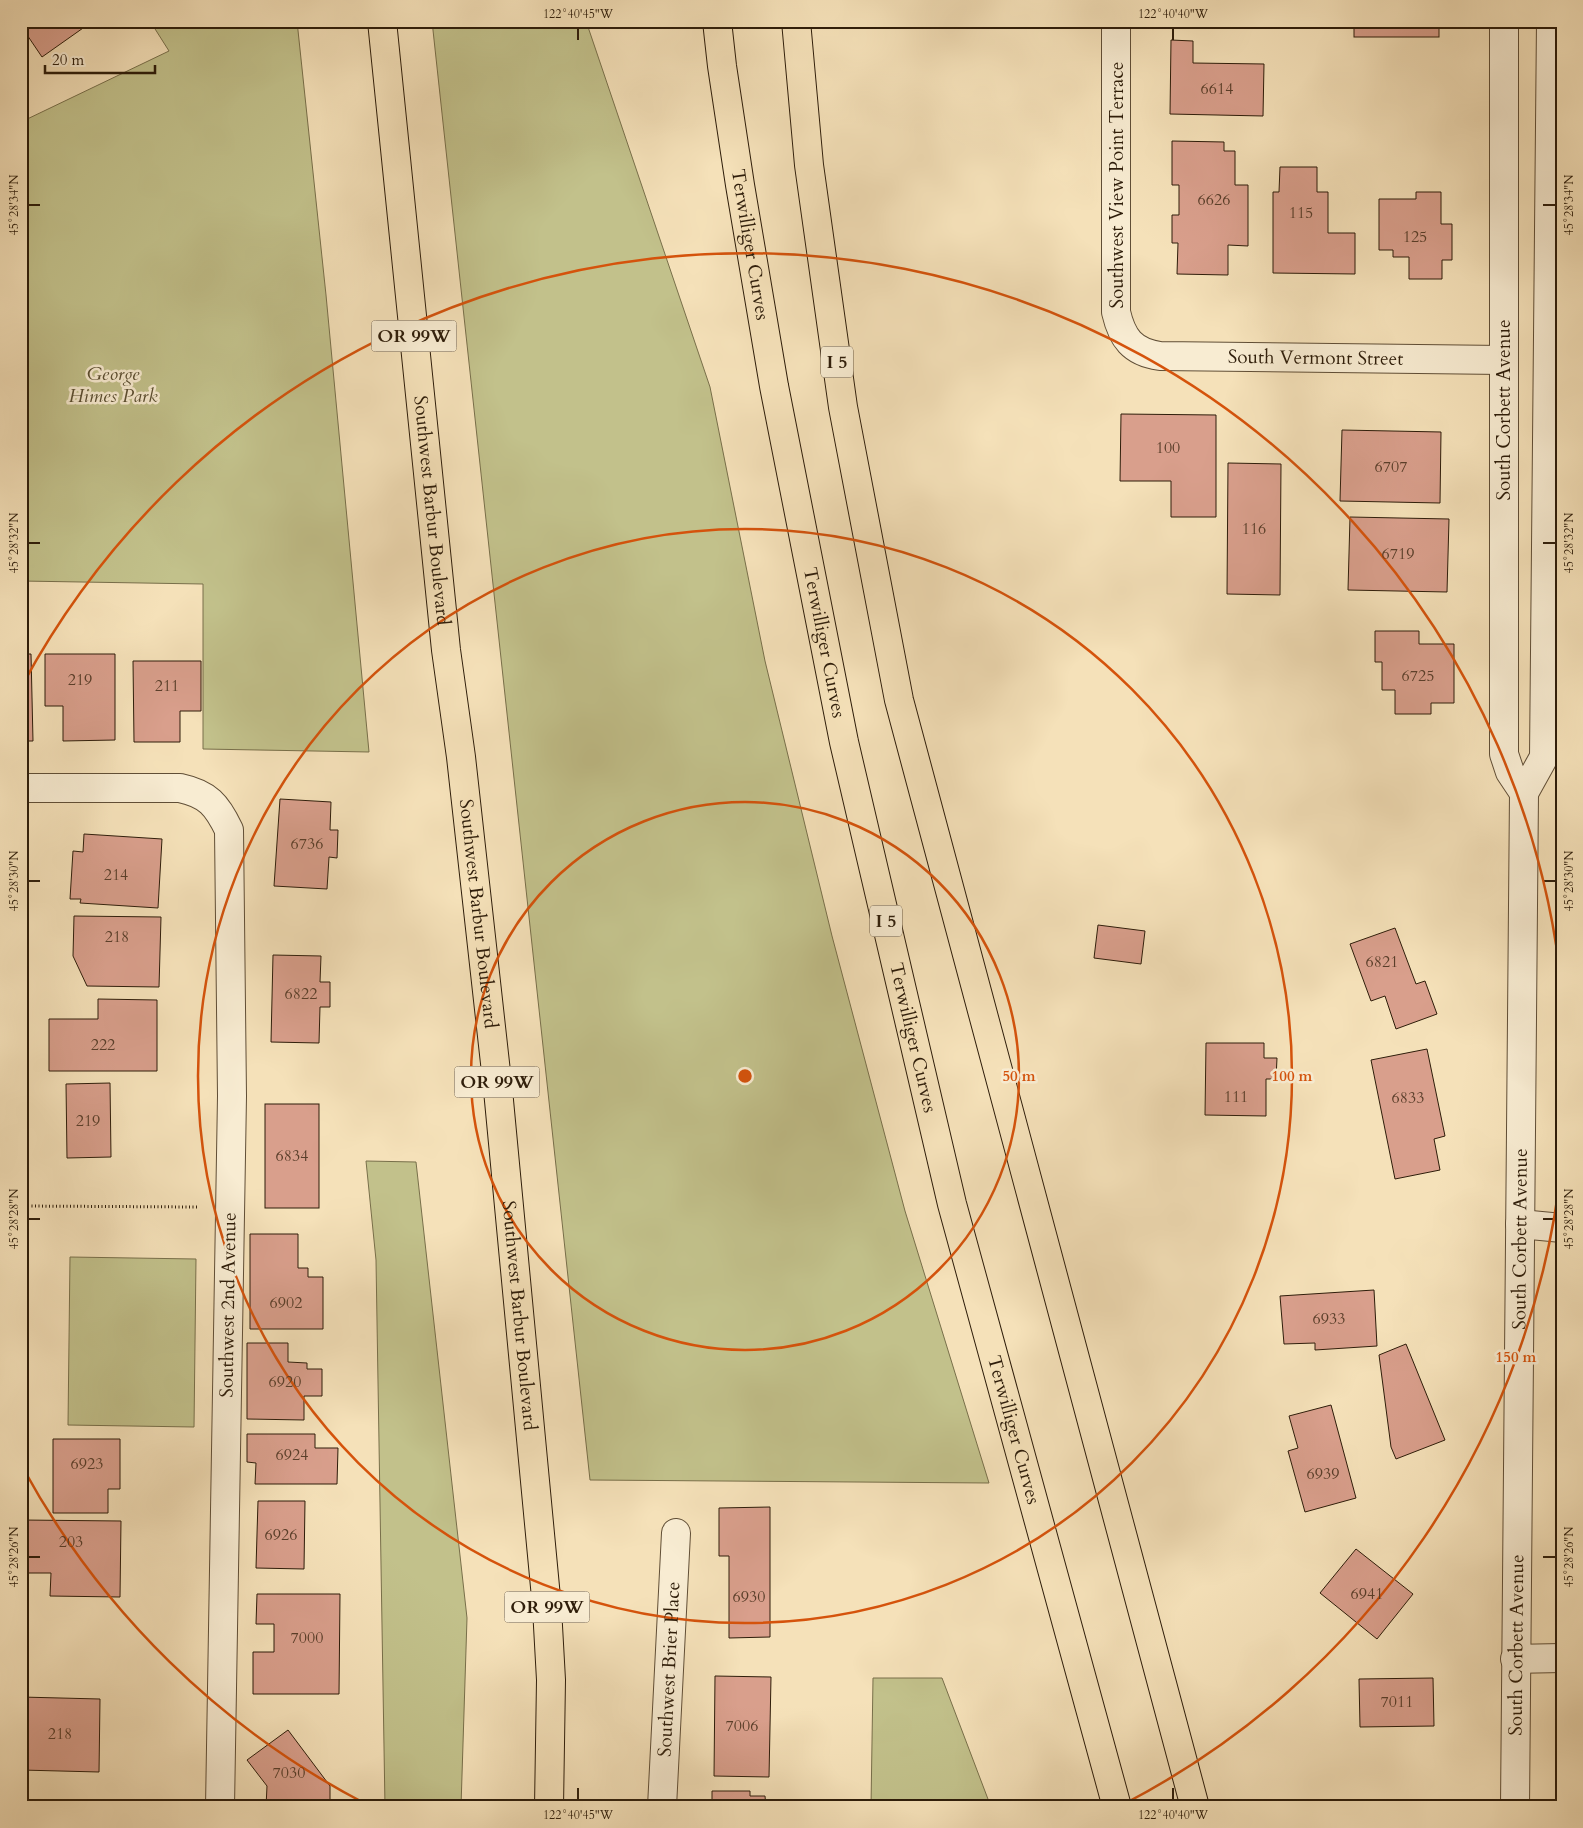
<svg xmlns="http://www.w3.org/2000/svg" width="1583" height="1828" viewBox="0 0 1583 1828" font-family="Cardo,serif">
  <rect width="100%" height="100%" fill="#f5e1b9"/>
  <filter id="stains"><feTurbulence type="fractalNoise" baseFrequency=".004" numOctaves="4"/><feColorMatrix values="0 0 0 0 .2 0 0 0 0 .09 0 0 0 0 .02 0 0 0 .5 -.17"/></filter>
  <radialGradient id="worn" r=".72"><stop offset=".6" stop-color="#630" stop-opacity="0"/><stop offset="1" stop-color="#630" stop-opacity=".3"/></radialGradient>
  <g fill="#c2c18b" stroke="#786f4a">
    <path d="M150,21H297L326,295L369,752L203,749V584L21,581V122L169,51Z"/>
    <path d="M432,21H586L710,387L765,661L832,936L905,1211L989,1483L590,1480Z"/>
    <path d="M366,1161L416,1162L467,1618L461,1807H385L376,1260Z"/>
    <path d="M70,1257L196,1259L194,1427L68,1425Z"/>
    <path d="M873,1678H942L991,1807H871Z"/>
  </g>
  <g fill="#d99f8c" stroke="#2e1d0a">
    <path d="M21,21H93L42,57L21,26Z"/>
    <rect x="1354" y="21" width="85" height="16"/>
    <path d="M1171,40L1193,41V63L1264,64L1263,116L1170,114Z"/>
    <path d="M1172,141L1224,142V151H1235V185H1248V246L1228,245V275L1177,274L1178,243H1172V215H1179V185H1172Z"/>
    <path d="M1280,167H1317V192H1328V233H1355V274L1273,273V192H1279Z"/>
    <path d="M1416,192H1441V224H1452V260H1442V279H1409V257H1393V250H1379V199H1416Z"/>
    <path d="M1121,414L1216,415V517H1171V481H1120Z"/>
    <path d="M1342,430L1441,432L1440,503L1340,501Z"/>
    <path d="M1228,463L1281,464L1280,595L1227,594Z"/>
    <path d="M1350,517L1449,519L1447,592L1348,590Z"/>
    <path d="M1375,631H1419V644H1454V703H1431V714H1395V690H1382V662H1375Z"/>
    <path d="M21,654H31L33,741H21Z"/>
    <path d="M45,654H115V740L63,741V706H45Z"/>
    <path d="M133,661H201V711H180V742H134Z"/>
    <path d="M280,799L331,802L330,830H338L337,858L329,857L327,889L274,886Z"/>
    <path d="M84,834L162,839L158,908L80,903L81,899H70L73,851L83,852Z"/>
    <path d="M74,916L161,917L159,987L87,986L73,956Z"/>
    <path d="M1098,925L1145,931L1141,964L1094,958Z"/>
    <path d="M1395,928L1416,984L1425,981L1437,1014L1396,1029L1385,996L1371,1001L1350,944Z"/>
    <path d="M273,955L321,956L320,982H330V1007H320L319,1043L271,1042Z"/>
    <path d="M98,999L157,1000V1071H49V1019H98Z"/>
    <path d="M1206,1043H1264V1058H1277L1276,1079H1266V1116L1205,1115Z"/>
    <path d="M1427,1049L1445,1136L1434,1139L1440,1170L1395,1179L1371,1060Z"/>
    <path d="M110,1083L111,1157L67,1158L66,1084Z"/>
    <rect x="265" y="1104" width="54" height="104"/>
    <path d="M250,1234H298V1268H308V1277H323V1329H250Z"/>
    <path d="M1374,1290L1377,1346L1315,1350V1343L1284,1344L1280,1296Z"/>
    <path d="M247,1343H288V1362L307,1363V1369H322V1396H304V1420L247,1419Z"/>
    <path d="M1406,1344L1445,1440L1396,1459L1391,1447L1379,1355Z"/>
    <path d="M1331,1405L1356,1498L1305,1512L1288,1451L1298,1448L1289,1416Z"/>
    <path d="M247,1434H315V1448H338L337,1484H255L256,1463L247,1462Z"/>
    <path d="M53,1439H120V1489H108V1513H53Z"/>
    <path d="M258,1501H305L304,1569L256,1568Z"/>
    <path d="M770,1507V1637L729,1638V1556H719V1508Z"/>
    <path d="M22,1520L121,1521L120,1597L50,1596L51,1573H21Z"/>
    <path d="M1356,1549L1413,1594L1377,1639L1320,1593Z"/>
    <path d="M257,1594H340L339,1694H253V1652H274V1624H256Z"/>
    <path d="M715,1676L771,1677L769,1777L714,1776Z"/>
    <path d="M1433,1678L1434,1726L1360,1727L1359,1679Z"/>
    <path d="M21,1697L100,1699L99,1772L21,1770Z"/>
    <path d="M288,1730L330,1786V1807H266L267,1786L247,1760Z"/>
    <path d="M712,1791H750V1796H765L766,1807H701V1803H712Z"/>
    <path d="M56,1800L129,1803L128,1807H53Z"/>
  </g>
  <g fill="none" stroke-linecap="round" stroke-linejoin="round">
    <defs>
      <g id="minor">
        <path id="s1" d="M1116,21V312C1122,338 1132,352 1160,356L1503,360"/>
        <path d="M1504,21V754L1510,772L1524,793"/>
        <path d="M21,788H180C208,794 217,805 229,830L232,1096L220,1807"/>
        <path d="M1520,1224L1562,1228"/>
        <path d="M1515,1659L1562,1658"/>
        <path id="s2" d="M662,1807L676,1533"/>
        <path id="s3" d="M1515,1807L1524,793L1544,757L1551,21"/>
      </g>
      <g id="primary">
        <path id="s4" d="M382,21L446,650L461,757L498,1090L547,1608L551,1680L549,1807"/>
      </g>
      <g id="motorway">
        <path id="s5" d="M717,21L722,66L740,185L774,386L844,742L952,1204L1117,1807"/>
        <path d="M796,21L809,165L843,407L899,700L1195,1807"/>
      </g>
    </defs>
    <use href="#minor" stroke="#604e36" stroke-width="30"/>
    <use href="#primary" stroke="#2e1d0a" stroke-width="30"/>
    <use href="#motorway" stroke="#2e1d0a" stroke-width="30"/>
    <path stroke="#2e1d0a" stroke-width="3" stroke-dasharray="1 2.5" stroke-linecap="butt" d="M21,1206L197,1207"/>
    <use href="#minor" stroke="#f8ecd2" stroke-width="28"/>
    <use href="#primary" stroke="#f5e1b9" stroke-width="28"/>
    <use href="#motorway" stroke="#f5e1b9" stroke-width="28"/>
  </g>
  <path fill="none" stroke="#2e1d0a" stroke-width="2" d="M578,28V40M1173,28V40M28,205H40M1543,205H1556M28,543H40M1543,543H1556M28,881H40M1543,881H1556M28,1219H40M1543,1219H1556M28,1557H40M1543,1557H1556M578,1788V1800M1173,1788V1800"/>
  <g fill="none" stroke="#d5530c" stroke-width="2.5">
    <circle cx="745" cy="1076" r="274"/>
    <circle cx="745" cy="1076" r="547"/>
    <path d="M1562 1162A821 821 0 0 1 1124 1804M366 1804A821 821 0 0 1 23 1468M23 684A821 821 0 0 1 1562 990"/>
  </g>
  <g text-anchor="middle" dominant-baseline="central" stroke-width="5" stroke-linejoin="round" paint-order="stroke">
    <g font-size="16" fill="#593e2a">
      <text x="1217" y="89">6614</text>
      <text x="1214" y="200">6626</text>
      <text x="1301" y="213">115</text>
      <text x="1415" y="237">125</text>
      <text x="1168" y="448">100</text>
      <text x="1391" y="467">6707</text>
      <text x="1254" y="529">116</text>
      <text x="1398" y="554">6719</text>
      <text x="1418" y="676">6725</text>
      <text x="80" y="680">219</text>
      <text x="167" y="686">211</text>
      <text x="307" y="844">6736</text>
      <text x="116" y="875">214</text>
      <text x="117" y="937">218</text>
      <text x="1382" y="962">6821</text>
      <text x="301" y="994">6822</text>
      <text x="103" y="1045">222</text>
      <text x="1236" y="1097">111</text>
      <text x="1408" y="1098">6833</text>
      <text x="88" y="1121">219</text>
      <text x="292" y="1156">6834</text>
      <text x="286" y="1303">6902</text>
      <text x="1329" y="1319">6933</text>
      <text x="285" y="1382">6920</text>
      <text x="292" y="1455">6924</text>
      <text x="87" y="1464">6923</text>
      <text x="1323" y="1474">6939</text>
      <text x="281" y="1535">6926</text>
      <text x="71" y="1542">203</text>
      <text x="1367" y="1594">6941</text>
      <text x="749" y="1597">6930</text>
      <text x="307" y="1638">7000</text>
      <text x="1397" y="1702">7011</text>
      <text x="742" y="1726">7006</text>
      <text x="60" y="1734">218</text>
      <text x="289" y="1773">7030</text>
    </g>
    <g fill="#f8ecd2" stroke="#6b5b46" stroke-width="1">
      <rect x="371.5" y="320.5" width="85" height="31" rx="4"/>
      <rect x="821" y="346.5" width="32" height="31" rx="4"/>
      <rect x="870" y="905.5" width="32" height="31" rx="4"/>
      <rect x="454.5" y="1066.5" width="85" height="31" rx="4"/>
      <rect x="504.5" y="1591.5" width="85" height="31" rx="4"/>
    </g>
    <g font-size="18" font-weight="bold" fill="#2e1d0a">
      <text x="414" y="336">OR 99W</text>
      <text x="837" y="362">I 5</text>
      <text x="886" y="921">I 5</text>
      <text x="497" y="1082">OR 99W</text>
      <text x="547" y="1607">OR 99W</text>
    </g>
    <g font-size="19" fill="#2e1d0a" stroke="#f8ecd2">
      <text transform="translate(1117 185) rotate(-90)">Southwest View Point Terrace</text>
      <text stroke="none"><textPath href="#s5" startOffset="226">Terwilliger Curves</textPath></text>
      <text stroke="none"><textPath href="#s1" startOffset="514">South Vermont Street</textPath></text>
      <text transform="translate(1504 410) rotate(-90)">South Corbett Avenue</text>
      <text stroke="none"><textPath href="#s4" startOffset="492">Southwest Barbur Boulevard</textPath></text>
      <text stroke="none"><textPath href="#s5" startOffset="631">Terwilliger Curves</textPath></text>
      <text stroke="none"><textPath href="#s4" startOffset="898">Southwest Barbur Boulevard</textPath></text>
      <text stroke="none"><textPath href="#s5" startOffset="1036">Terwilliger Curves</textPath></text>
      <text stroke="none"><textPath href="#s3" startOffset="568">South Corbett Avenue</textPath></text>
      <text transform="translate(228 1305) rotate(-89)">Southwest 2nd Avenue</text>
      <text stroke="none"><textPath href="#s4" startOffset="1302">Southwest Barbur Boulevard</textPath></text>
      <text stroke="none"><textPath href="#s5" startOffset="1441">Terwilliger Curves</textPath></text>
      <text stroke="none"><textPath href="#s3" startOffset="162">South Corbett Avenue</textPath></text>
      <text stroke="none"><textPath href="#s2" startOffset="138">Southwest Brier Place</textPath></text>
    </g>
    <g font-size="19" font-style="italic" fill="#5a4e31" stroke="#f8ecd2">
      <text x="113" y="374">George<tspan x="113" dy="22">Himes Park</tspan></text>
    </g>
  </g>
  <circle cx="745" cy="1076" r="8" fill="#d5530c" stroke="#f8ecd2" stroke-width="2.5"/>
  <g font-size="15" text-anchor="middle" font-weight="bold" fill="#d5530c" stroke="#f8ecd2" stroke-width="5" stroke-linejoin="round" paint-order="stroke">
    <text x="1019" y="1081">50 m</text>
    <text x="1292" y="1081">100 m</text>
    <text x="1516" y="1362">150 m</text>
  </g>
  <rect width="1583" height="1828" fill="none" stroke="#f5e1b9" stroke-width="55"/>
  <path d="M45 65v8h110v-8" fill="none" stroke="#2e1d0a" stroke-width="2.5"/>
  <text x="52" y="65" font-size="15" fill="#2e1d0a" stroke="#f8ecd2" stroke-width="4" paint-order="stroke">20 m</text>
  <rect x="28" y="28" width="1528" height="1772" fill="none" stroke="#2e1d0a" stroke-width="2"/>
  <g font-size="12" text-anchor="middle" fill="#2e1d0a">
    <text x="578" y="18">122°40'45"W</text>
    <text x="1173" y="18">122°40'40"W</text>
    <text transform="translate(14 205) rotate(-90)" y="4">45°28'34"N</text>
    <text transform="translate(1569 205) rotate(-90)" y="4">45°28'34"N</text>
    <text transform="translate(14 543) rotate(-90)" y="4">45°28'32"N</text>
    <text transform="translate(1569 543) rotate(-90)" y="4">45°28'32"N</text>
    <text transform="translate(14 881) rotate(-90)" y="4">45°28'30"N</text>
    <text transform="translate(1569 881) rotate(-90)" y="4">45°28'30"N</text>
    <text transform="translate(14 1219) rotate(-90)" y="4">45°28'28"N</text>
    <text transform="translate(1569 1219) rotate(-90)" y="4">45°28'28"N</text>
    <text transform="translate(14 1557) rotate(-90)" y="4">45°28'26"N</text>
    <text transform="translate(1569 1557) rotate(-90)" y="4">45°28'26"N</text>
    <text x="578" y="1819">122°40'45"W</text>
    <text x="1173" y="1819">122°40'40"W</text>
  </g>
  <rect width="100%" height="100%" filter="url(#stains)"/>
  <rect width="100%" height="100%" fill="url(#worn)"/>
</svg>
